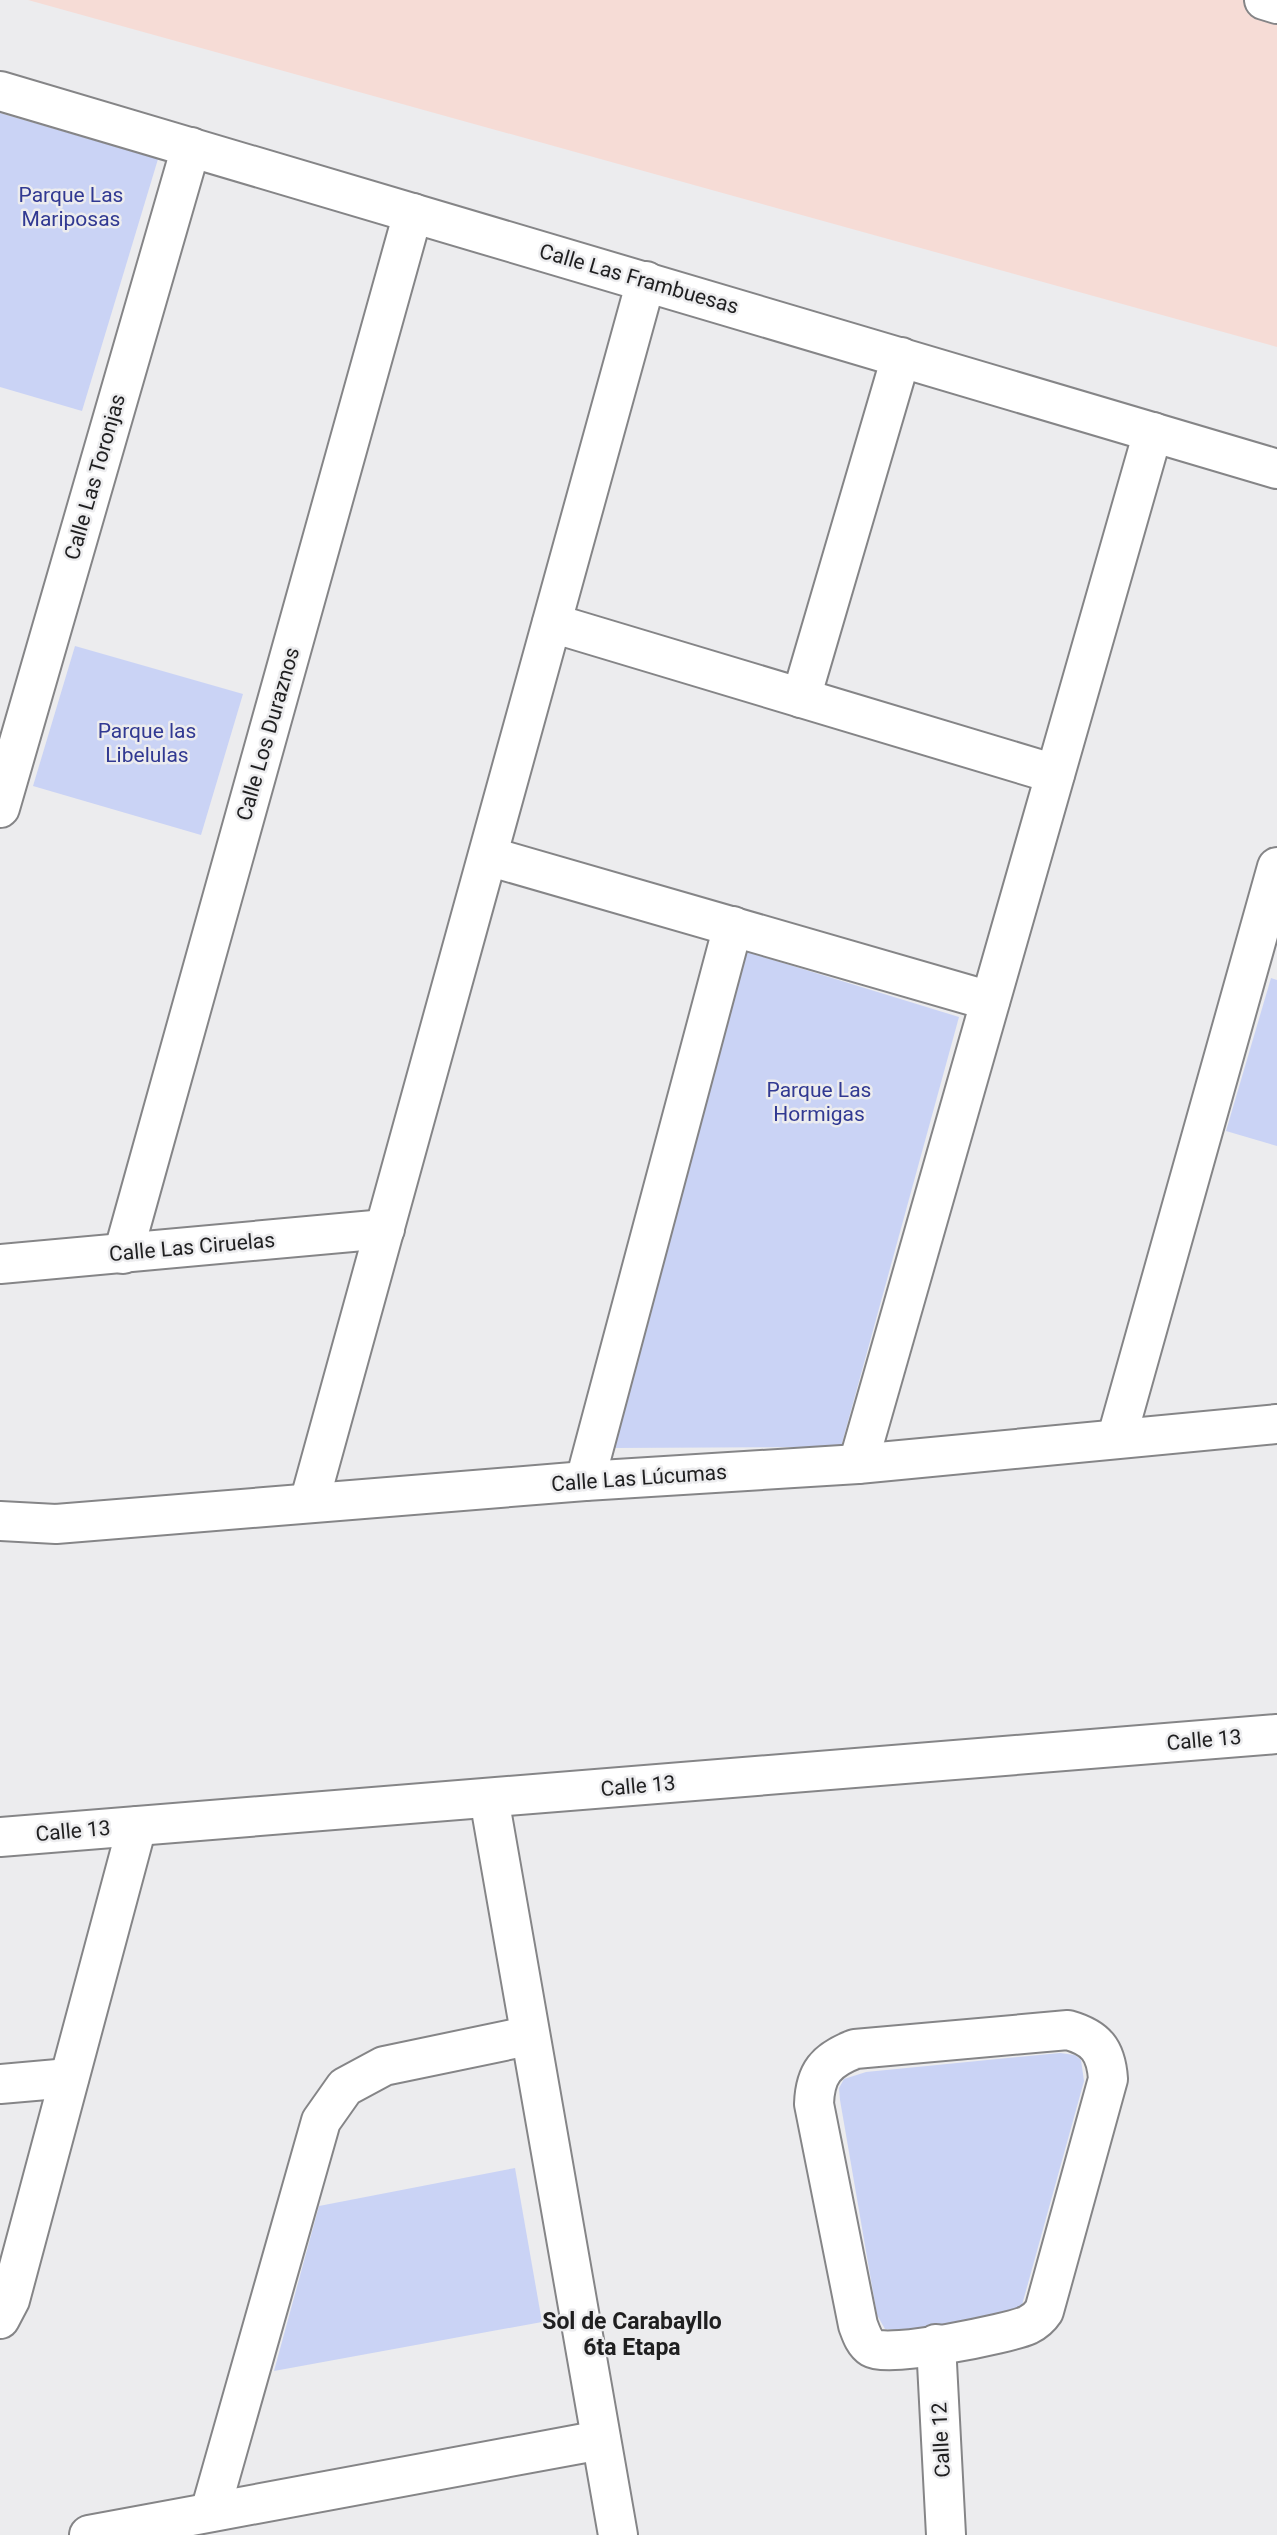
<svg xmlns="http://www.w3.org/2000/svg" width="1277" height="2535" viewBox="0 0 1277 2535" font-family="Roboto,sans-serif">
  <rect width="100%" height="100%" fill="#ececee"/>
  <path fill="#f6dcd6" d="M28,0H1277V347Z"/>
  <g fill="#cad3f5">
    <path d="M0,113L158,159L82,411L0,387Z"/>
    <path d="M75,646L243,694L201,835L33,786Z"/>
    <path d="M744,951L959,1017L841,1447L610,1448Z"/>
    <path d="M1271,978L1277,980V1146L1226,1131Z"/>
    <path d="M1060,2053L1075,2055L1081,2060L1084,2081L1022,2305L1010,2312L904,2331L885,2329L877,2315L840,2100L839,2088L844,2079L866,2072Z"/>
    <path d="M515,2168L542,2322L274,2371L319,2206Z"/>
  </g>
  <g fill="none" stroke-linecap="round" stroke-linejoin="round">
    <defs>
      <g id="minor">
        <path d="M1264,0L1277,4"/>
        <path d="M0,91L1277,469"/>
        <path d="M552,623L1055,774"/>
        <path d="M801,698L901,357"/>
        <path d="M0,808L191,147"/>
        <path d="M488,856L990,1001"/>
        <path d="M123,1254L413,213"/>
        <path d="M0,1264L385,1229"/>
        <path d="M1117,1437L1277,867"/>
        <path d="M858,1464L1153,432"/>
        <path d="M585,1481L733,926"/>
        <path d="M309,1503L646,281"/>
        <path d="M0,1521L56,1524L585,1481L858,1464L1277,1424"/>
        <path d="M489,1798L618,2535"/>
        <path d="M0,1837L1277,1734"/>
        <path d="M1068,2030C1096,2038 1106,2050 1108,2079L1044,2311C1040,2317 1036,2321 1028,2325C1008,2334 888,2358 872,2348C864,2343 861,2333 858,2325L814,2104C815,2073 826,2060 855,2049Z"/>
        <path d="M0,2084L69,2078"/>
        <path d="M0,2319L10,2300L137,1826"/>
        <path d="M936,2344L946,2535"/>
        <path d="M210,2512L321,2121L345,2087L384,2066L528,2036"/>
        <path d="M89,2535L601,2440"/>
      </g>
    </defs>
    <use href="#minor" stroke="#858587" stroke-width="42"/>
    <use href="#minor" stroke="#fff" stroke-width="38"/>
  </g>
  <g text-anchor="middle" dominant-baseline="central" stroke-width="5" stroke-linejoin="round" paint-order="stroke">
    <g font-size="21" fill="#313992" stroke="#ececee">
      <text x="71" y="195">Parque Las<tspan x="71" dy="24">Mariposas</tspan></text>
      <text x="147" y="731">Parque las<tspan x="147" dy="24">Libelulas</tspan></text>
      <text x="819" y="1090">Parque Las<tspan x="819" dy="24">Hormigas</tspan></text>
    </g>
    <g font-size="21" fill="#1f1f20" stroke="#ececee">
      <text transform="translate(639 279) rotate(16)">Calle Las Frambuesas</text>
      <text transform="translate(95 477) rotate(-74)">Calle Las Toronjas</text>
      <text transform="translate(268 734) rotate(-74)">Calle Los Duraznos</text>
      <text transform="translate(192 1247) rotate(-5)">Calle Las Ciruelas</text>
      <text transform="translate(639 1478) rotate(-4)">Calle Las Lúcumas</text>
      <text transform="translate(1204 1740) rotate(-5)">Calle 13</text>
      <text transform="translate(638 1786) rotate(-5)">Calle 13</text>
      <text transform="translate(73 1831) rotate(-5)">Calle 13</text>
      <text transform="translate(941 2440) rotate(-93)">Calle 12</text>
    </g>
    <g font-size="23" font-weight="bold" fill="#1f1f20" stroke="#ececee">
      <text x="632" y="2321">Sol de Carabayllo<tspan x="632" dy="26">6ta Etapa</tspan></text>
    </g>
  </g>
</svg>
